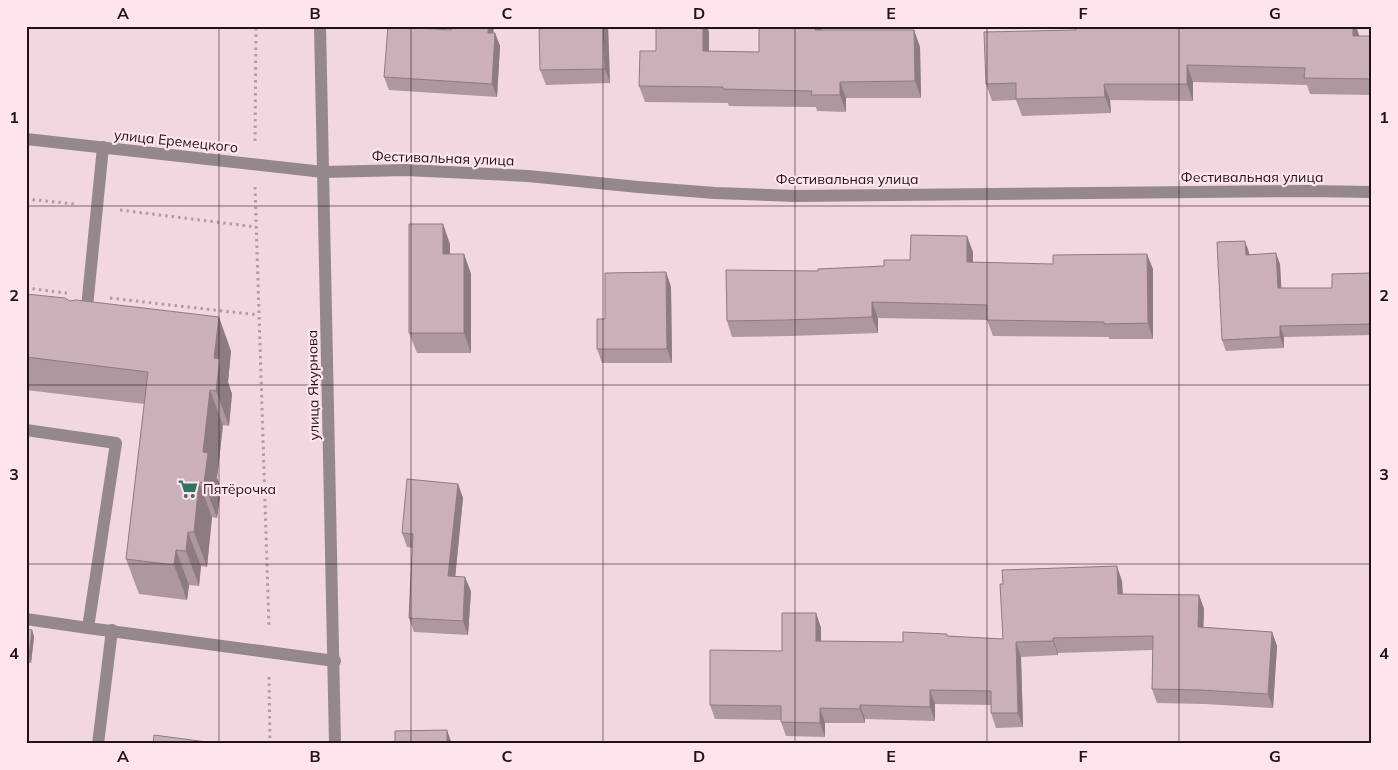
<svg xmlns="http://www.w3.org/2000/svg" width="1398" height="770" viewBox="0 0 1398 770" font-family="Mulish,sans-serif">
  <rect width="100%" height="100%" fill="#f2d6e0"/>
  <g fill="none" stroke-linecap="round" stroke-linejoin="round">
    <g stroke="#b29ba4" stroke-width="3" stroke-dasharray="2.5 4" stroke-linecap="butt">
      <path d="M255,141L256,26"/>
      <path d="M255,187L269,628"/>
      <path d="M26,199L75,204"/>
      <path d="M120,210L256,227"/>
      <path d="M26,288L67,293"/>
      <path d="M110,298L258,315"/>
      <path d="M269,677L270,744"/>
    </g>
    <g stroke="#94888c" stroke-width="12">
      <path d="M86,317L103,147"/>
      <path d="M26,430L116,443L88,628L335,661"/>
      <path d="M26,619L88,628"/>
      <path d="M98,744L112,630"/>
    </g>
    <g stroke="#94888c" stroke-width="12">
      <path d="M320,26L335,744"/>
      <path d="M26,139L323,172L406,170L528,176L638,187L715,193L795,196L1307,191L1372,192"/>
    </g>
  </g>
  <g fill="#af97a0">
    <path d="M451,26H494L493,33H495L500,46L497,97L389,90L384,77L451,30Z"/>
    <path d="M608,26L610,83L546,85L540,70Z"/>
    <path d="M656,26H707L709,32V51L759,52L822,26L821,30H914L920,47L921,98H846V112L817,111L816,107L729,106L728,103L645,102L639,86L656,51Z"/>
    <path d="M1199,26H1356L1359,36H1372V95L1310,94L1307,85L1193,82V101L1110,100L1111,113L1022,116L1016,100L992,101L986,84L1076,30Z"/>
    <path d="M450,244V254H464L471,274V353H417L409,333Z"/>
    <path d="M973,252V262L1153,269V339H1109V337L993,336L987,320L878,318V333L790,336L732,337L727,321L818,271L884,266L910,260Z"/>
    <path d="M1249,252V254L1280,264L1281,288H1332L1372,273V335L1284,337V348L1226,351L1222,340Z"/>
    <path d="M666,272L671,287L672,363H602L597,349L605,319Z"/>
    <path d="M26,294L70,301L231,351L228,382L232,394L229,426L223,425L217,478L221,488L217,518L212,517L207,567L201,566L199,586L189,585L187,600L139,594L126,559L144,404L26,390Z"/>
    <path d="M458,484L463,498L455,576L471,591L468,635L414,632L409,618L413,548L407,547L402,533Z"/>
    <path d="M1122,581L1123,594L1199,595L1204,609L1203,627L1272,632L1277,646L1273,708L1205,704L1157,703L1152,689L1153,650L1058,653V655L1021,657L1023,727L996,728L991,713V705L935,704V721L865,719V723H825V737L786,736L781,722V720L715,719L710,705L782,651L816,613L821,628V641L903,642L948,636L1003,639Z"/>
    <path d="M26,629L32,630L34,637L31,663H26Z"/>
  </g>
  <g fill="#8e7b82">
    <path d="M488,26H494L492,46L488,33Z"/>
    <path d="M603,26H608L610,83L605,69Z"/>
    <path d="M703,26H707L709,32V67L703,51Z"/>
    <path d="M815,26H822L821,47L815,30Z"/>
    <path d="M1353,26H1356L1359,35V52L1353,36Z"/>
    <path d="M914,30L920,47L921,98L915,81Z"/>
    <path d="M495,33L500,46L497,97L492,84Z"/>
    <path d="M1187,65L1193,82V101L1187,84Z"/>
    <path d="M840,82L846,98V112L840,95Z"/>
    <path d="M1104,84L1110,100L1111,113L1105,97Z"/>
    <path d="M443,224L450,244V275L443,254Z"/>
    <path d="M967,236L973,252V278L967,262Z"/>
    <path d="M1245,241L1249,252L1250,266L1246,255Z"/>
    <path d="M1276,253L1280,264L1282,300L1278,288Z"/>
    <path d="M464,254L471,274V353L464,333Z"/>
    <path d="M1147,254L1153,269V339L1148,323Z"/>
    <path d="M666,272L671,287L672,363L667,349Z"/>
    <path d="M872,302L878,318V333L872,317Z"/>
    <path d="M219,317L231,351L228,382L232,394L229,426L216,391L214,358Z"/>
    <path d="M1280,326L1284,337V348L1280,337Z"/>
    <path d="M210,390L223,425L217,478L221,488L217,518L204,483L203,452Z"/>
    <path d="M199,482L212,517L207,567L194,532Z"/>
    <path d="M458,484L463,498L454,590L448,576Z"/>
    <path d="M188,532L201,566L199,586L186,551Z"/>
    <path d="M176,550L189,585L187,600L174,565Z"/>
    <path d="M1117,566L1122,581L1123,608L1118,594Z"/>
    <path d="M465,577L471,591L468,635L463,621Z"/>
    <path d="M1199,595L1204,609L1203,641L1198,627Z"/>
    <path d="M816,613L821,628V655L816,641Z"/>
    <path d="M32,630L34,637L31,663L29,656Z"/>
    <path d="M1272,632L1277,646L1273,708L1268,694Z"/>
    <path d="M1053,638L1058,653V655L1053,641Z"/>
    <path d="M1016,642L1021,657L1023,727L1018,713Z"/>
    <path d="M930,690L935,704V721L930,707Z"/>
    <path d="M860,705L865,719V723L860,709Z"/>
    <path d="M820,708L825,723V737L820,723Z"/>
    <path d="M447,730L452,744H447Z"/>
  </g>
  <g fill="#cbb0ba" stroke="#8e7b82">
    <path d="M388,26L451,30V26H488V33H495L492,84L384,77Z"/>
    <path d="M539,26H603L605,69L540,70Z"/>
    <path d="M656,26H703V51L759,52V26H815V30H914L915,81L840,82V95H811L812,91L723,89V87L639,86L640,51H656Z"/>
    <path d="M1076,26H1353V36H1372V79L1304,78L1305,68L1187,65V84H1104L1105,97L1016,99V83L986,84L984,32L1076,30Z"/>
    <path d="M409,224H443V254H464V333H409Z"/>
    <path d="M911,235L967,236V262L1053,264V255L1147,254L1148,323L1104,324V322L987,320V305L872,302V317L784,320L727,321L726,270L818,271V269L884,266V260H910Z"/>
    <path d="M1245,241L1246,255L1276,253L1278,288H1332V274L1372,273V324L1280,326V337L1222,340L1217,242Z"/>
    <path d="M666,272L667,349H597V319H605V273Z"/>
    <path d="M26,294L65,298L70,301L76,300L219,317L214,358L220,359L216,391L210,390L203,452L208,453L204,483L199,482L194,532H188L186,551L176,550L174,565L126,559L148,372L26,357Z"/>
    <path d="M407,479L458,484L448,576L465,577L463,621L409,618L413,534L402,533Z"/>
    <path d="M1117,566L1118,594L1199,595L1198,627L1272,632L1268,694L1200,690L1152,689L1153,636L1053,638V641L1016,642L1018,713H991V691L930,690V707L860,705V709L820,708V723L781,722V706L710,705V650L782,651V613H816V641L903,642V632L947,634V636L1003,639L1000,584H1003L1002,570Z"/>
    <path d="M26,629L32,630L29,656H26Z"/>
    <path d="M447,730V744H395V731Z"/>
    <path d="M154,735L207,742V744H153Z"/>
  </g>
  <path fill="none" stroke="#1e1418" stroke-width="1" stroke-opacity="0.55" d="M219,26V744M411,26V744M603,26V744M795,26V744M987,26V744M1179,26V744M26,206H1372M26,385H1372M26,564H1372"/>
  <defs>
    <symbol id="supermarket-bare" viewBox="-9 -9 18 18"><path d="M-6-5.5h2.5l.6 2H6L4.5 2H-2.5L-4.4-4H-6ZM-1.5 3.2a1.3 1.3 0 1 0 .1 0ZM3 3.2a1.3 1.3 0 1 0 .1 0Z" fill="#317261" stroke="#ffe3ed" stroke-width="2.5" paint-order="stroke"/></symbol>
  </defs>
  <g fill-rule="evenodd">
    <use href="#supermarket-bare" x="174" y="475" width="28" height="28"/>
  </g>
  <g text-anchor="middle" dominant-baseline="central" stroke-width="4.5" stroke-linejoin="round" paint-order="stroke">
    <g font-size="14" fill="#1e1418" stroke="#ffe3ed">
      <text transform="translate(176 141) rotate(6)">улица Еремецкого</text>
      <text transform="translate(443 158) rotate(2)">Фестивальная улица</text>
      <text x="1252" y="177">Фестивальная улица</text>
      <text x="847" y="179">Фестивальная улица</text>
      <text transform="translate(313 385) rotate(-91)">улица Якурнова</text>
    </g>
    <g font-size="14" fill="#1e1418" stroke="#ffe3ed" text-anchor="start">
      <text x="203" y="489">Пятёрочка</text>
    </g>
  </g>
  <rect width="1398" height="770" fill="none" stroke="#ffe3ed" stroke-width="55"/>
  <rect x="28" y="28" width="1342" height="714" fill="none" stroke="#1e1418" stroke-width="2"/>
  <g font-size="16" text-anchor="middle" font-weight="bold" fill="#1e1418">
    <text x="123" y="19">A</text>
    <text x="315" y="19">B</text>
    <text x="507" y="19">C</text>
    <text x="699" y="19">D</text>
    <text x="891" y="19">E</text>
    <text x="1083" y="19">F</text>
    <text x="1275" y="19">G</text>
    <text x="14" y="123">1</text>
    <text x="1384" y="123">1</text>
    <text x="14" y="301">2</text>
    <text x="1384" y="301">2</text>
    <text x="14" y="480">3</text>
    <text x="1384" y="480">3</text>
    <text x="14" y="659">4</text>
    <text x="1384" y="659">4</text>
    <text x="123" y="762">A</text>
    <text x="315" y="762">B</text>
    <text x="507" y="762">C</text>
    <text x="699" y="762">D</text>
    <text x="891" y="762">E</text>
    <text x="1083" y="762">F</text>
    <text x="1275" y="762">G</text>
  </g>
</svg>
